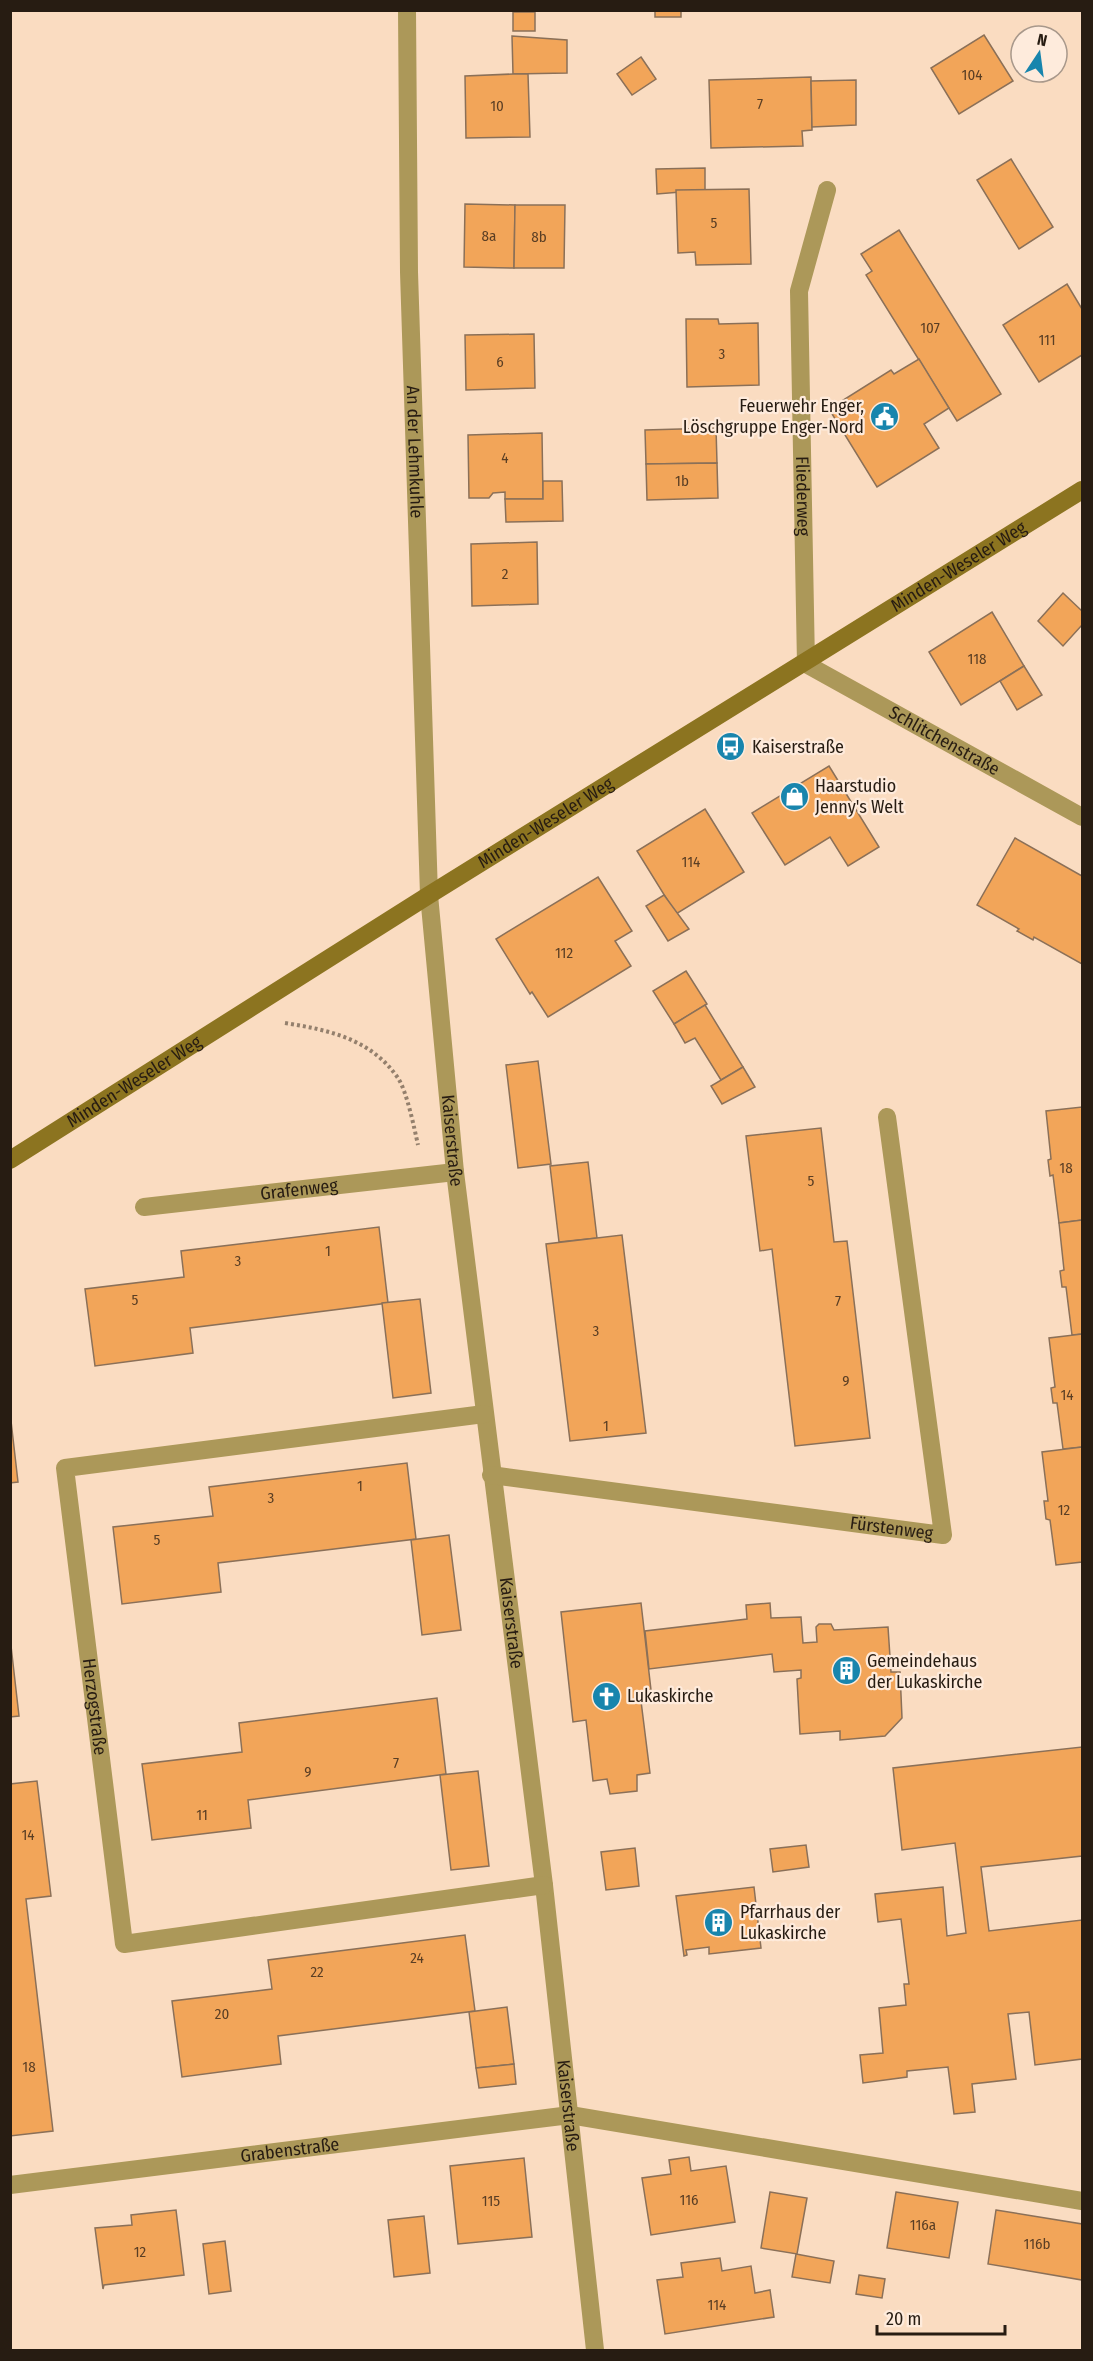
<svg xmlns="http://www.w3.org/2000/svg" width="1093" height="2361" viewBox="0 0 1093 2361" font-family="'Fira Sans Condensed',sans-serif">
  <rect width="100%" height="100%" fill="#fadcc1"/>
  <g fill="#f2a559" stroke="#8b7058" stroke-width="1.5">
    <rect x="655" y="10" width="26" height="7"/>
    <rect x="513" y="12" width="22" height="19"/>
    <path d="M984,35L1013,81L959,114L931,68Z"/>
    <path d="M512,36L567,40V73L513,74Z"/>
    <path d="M641,57L656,79L632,95L617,74Z"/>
    <path d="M513,74H528L530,137L466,138L465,76Z"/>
    <path d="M811,77L812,130L802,131L803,146L711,148L709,80Z"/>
    <path d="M856,80V125L812,127L811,81Z"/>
    <path d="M1011,159L1053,227L1019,249L977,180Z"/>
    <path d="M705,168V190L657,194L656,169Z"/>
    <path d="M749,189L751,264L696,265L695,252L678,253L676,190Z"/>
    <path d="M465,204L515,205L514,268L464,267Z"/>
    <path d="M515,205H565L564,268H514Z"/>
    <path d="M899,230L1001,394L957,421L866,275L872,271L861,254Z"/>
    <path d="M1067,284L1082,309V355L1039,382L1003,325Z"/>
    <path d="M686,319H718L719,324L758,323L759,385L687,387Z"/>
    <path d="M534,334L535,388L466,390L465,335Z"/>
    <path d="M919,359L949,408L924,424L939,448L877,487L829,409L891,370L894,374Z"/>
    <path d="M716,428L717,463L646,464L645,430Z"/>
    <path d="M542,433L543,499H505V492L493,493L489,498H469L468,435Z"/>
    <path d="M717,463L718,498L647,500L646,464Z"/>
    <path d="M543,481H562L563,521L506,522L505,499H543Z"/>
    <path d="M537,542L538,604L472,606L471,544Z"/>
    <path d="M1063,593L1082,611V625L1063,646L1038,621Z"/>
    <path d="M992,612L1024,666L961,705L929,652Z"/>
    <path d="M1024,666L1042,695L1017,710L1000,681Z"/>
    <path d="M829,766L879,847L848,866L830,837L785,865L752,813Z"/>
    <path d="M705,809L744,872L676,914L637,851Z"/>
    <path d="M1015,838L1082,876V964L1034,937L1033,940L1017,931L1019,929L977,905Z"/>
    <path d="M598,877L632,931L615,941L631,966L548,1017L532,992L530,994L496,939Z"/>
    <path d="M664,895L689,929L668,941L646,906Z"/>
    <path d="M686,971L707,1004L674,1024L653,991Z"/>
    <path d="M705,1005L743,1067L721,1080L695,1038L685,1043L674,1024Z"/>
    <path d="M538,1061L551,1164L518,1168L506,1065Z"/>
    <path d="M743,1067L755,1087L722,1104L711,1086Z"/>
    <path d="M1082,1107V1220L1059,1223L1053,1175L1050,1176L1048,1160L1051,1159L1046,1111Z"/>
    <path d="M821,1128L834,1242L847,1241L870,1438L795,1446L772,1249L760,1251L746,1136Z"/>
    <path d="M588,1162L597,1238L559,1242L550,1166Z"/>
    <path d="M1082,1220V1334L1072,1335L1066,1287H1062L1060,1271L1064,1270L1059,1223Z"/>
    <path d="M379,1227L388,1303L190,1328L193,1353L95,1366L85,1289L184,1277L181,1251Z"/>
    <path d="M622,1235L646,1433L570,1441L546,1244Z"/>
    <path d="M420,1299L431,1393L393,1398L382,1303Z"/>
    <path d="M1082,1334V1447L1063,1449L1057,1403H1053L1051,1388L1055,1387L1049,1338Z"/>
    <path d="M10,1412L18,1482L10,1483Z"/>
    <path d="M1082,1447V1562L1056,1565L1050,1520L1046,1519L1044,1501H1048L1042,1452Z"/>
    <path d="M407,1463L416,1539L218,1563L221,1592L122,1604L113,1527L213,1516L209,1487Z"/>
    <path d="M449,1535L461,1630L422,1635L411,1540Z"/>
    <path d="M641,1603L651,1690L640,1693L650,1773L637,1775V1791L610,1794L607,1779L593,1781L586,1720L573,1722L561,1612Z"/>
    <path d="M770,1603L771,1618L801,1617L803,1643L817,1642L816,1627L819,1624H831L834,1630L888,1627L891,1672H900L902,1718L885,1736L840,1740V1731L800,1734L797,1679L801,1678V1670L774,1672L772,1654L649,1669L645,1631L747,1619L746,1605Z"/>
    <path d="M10,1637L19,1716L10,1717Z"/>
    <path d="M437,1698L446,1774L248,1800L251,1828L152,1840L142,1764L242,1752L239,1723Z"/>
    <path d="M1082,1747V1856L981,1867L989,1931L1082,1920V2059L1035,2065L1029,2012L1008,2014L1016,2079L972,2084L975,2112L954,2114L948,2067L907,2071V2077L863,2083L860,2055L883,2053L879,2008L906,2005L904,1984H909L901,1919L878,1922L875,1894L943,1887L947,1936L966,1933L955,1843L902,1850L893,1768Z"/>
    <path d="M478,1771L489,1866L451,1870L440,1775Z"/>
    <path d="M37,1781L51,1896L26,1899L53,2131L10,2136V1784Z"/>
    <path d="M806,1845L809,1867L773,1872L770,1849Z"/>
    <path d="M635,1848L639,1886L606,1890L601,1852Z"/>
    <path d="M754,1887L761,1948L709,1954V1947L686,1950L687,1955L684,1956L676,1896Z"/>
    <path d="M465,1935L475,2011L278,2036L281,2064L182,2077L172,2001L272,1989L268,1960Z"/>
    <path d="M507,2007L514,2064L476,2068L469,2012Z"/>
    <path d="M514,2064L516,2084L479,2088L476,2068Z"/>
    <path d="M689,2157L691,2171L726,2166L735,2222L651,2235L642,2178L671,2174L669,2160Z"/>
    <path d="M524,2158L532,2237L458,2244L450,2166Z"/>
    <path d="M770,2192L807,2198L797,2254L761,2248Z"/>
    <path d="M896,2192L958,2202L949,2258L887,2248Z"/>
    <path d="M176,2210L184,2275L104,2285L103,2289L95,2228L132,2225L131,2215Z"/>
    <path d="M996,2210L1082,2224V2280L988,2264Z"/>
    <path d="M424,2216L430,2273L394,2277L388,2220Z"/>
    <path d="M225,2241L231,2291L209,2294L203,2244Z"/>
    <path d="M796,2254L834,2261L830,2283L792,2277Z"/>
    <path d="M720,2258L722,2271L751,2266L755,2293L770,2290L774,2317L665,2334L657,2280L683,2277L681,2263Z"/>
    <path d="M859,2275L885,2279L882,2298L856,2294Z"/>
  </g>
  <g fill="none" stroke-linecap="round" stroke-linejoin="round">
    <path stroke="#94806d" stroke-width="4" stroke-dasharray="3 3" stroke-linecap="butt" d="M285,1023C329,1030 371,1039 398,1078C407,1092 414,1127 418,1145"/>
    <path stroke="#ac9859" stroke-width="18" d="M570,2115L1082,2201"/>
    <g stroke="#ac9859" stroke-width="18">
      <path id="s1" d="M407,10L409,272L429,895L455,1172L544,1885L595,2350"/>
      <path id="s2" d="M827,190L799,291L806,664L1082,817"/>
      <path id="s3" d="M144,1207L455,1172"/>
      <path id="s4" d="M484,1414L65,1468L124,1944L544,1885"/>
      <path id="s5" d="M491,1475L943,1535L887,1117"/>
      <path id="s6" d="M10,2185L570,2115"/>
    </g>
    <path stroke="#8c7420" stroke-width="18" id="s7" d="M10,1160L429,895L1082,490"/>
  </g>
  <defs>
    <symbol id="civic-disc" viewBox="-11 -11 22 22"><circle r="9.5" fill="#1885ad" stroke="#feebdc"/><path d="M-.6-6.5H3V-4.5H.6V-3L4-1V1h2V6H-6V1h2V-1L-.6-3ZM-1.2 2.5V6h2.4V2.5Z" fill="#fff"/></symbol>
    <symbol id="bus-disc" viewBox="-11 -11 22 22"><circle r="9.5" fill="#1885ad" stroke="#feebdc"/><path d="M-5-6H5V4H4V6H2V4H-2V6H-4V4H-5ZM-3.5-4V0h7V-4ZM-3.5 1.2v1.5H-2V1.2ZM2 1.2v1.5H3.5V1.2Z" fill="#fff"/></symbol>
    <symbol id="shop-disc" viewBox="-11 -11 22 22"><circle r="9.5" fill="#1885ad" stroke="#feebdc"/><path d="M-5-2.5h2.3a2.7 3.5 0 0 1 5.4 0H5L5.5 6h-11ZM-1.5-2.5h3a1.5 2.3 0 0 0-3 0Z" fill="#fff"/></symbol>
    <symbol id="building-disc" viewBox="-11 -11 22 22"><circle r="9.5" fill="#1885ad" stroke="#feebdc"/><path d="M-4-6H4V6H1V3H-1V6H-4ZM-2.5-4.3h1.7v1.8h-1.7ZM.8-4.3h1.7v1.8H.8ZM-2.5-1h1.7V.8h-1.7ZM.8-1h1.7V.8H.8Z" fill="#fff"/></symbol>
    <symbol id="church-disc" viewBox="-11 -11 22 22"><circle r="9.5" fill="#1885ad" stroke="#feebdc"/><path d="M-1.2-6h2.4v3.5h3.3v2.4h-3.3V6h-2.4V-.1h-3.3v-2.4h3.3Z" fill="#fff"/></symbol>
  </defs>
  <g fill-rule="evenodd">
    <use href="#civic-disc" x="868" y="400" width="33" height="33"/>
    <use href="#bus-disc" x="714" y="730" width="33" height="33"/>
    <use href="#shop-disc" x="778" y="780" width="33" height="33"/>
    <use href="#building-disc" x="830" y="1654" width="33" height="33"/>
    <use href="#church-disc" x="590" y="1680" width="33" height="33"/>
    <use href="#building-disc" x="702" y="1906" width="33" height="33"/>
  </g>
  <g text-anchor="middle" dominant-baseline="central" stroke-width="4.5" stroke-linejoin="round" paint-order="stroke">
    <g font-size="15" fill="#5a3e24">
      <text x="972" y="75">104</text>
      <text x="760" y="104">7</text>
      <text x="497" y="106">10</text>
      <text x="714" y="223">5</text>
      <text x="489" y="236">8a</text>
      <text x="539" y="237">8b</text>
      <text x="930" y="328">107</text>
      <text x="1047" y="340">111</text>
      <text x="722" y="354">3</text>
      <text x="500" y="362">6</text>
      <text x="505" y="458">4</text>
      <text x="682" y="481">1b</text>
      <text x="505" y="574">2</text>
      <text x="977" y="659">118</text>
      <text x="691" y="862">114</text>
      <text x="564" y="953">112</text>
      <text x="1066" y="1168">18</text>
      <text x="811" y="1181">5</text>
      <text x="328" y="1251">1</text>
      <text x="238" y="1261">3</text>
      <text x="135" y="1300">5</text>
      <text x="838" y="1301">7</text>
      <text x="596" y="1331">3</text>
      <text x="846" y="1381">9</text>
      <text x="1067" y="1395">14</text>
      <text x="606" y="1426">1</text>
      <text x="360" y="1486">1</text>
      <text x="271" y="1498">3</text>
      <text x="1064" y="1510">12</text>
      <text x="157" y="1540">5</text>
      <text x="396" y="1763">7</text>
      <text x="308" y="1772">9</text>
      <text x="202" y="1815">11</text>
      <text x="28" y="1835">14</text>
      <text x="417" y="1958">24</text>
      <text x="317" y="1972">22</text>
      <text x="222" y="2014">20</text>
      <text x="29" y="2067">18</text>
      <text x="689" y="2200">116</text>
      <text x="491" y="2201">115</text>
      <text x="923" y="2225">116a</text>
      <text x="1037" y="2244">116b</text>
      <text x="140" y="2252">12</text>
      <text x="717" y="2305">114</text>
    </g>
    <g font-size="18" fill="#271c12" stroke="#feebdc" text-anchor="start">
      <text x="864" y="406" text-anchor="end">Feuerwehr Enger,<tspan x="864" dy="21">Löschgruppe Enger-Nord</tspan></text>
      <text x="752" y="747">Kaiserstraße</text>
      <text x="815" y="786">Haarstudio<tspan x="815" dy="21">Jenny's Welt</tspan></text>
      <text x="867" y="1661">Gemeindehaus<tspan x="867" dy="21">der Lukaskirche</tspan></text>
      <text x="627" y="1696">Lukaskirche</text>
      <text x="740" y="1912">Pfarrhaus der<tspan x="740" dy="21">Lukaskirche</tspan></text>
    </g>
    <g font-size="18" fill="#271c12" stroke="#feebdc">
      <text stroke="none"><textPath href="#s1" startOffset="442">An der Lehmkuhle</textPath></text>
      <text stroke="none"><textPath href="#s2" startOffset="310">Fliederweg</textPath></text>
      <text stroke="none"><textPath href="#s7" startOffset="1119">Minden-Weseler Weg</textPath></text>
      <text stroke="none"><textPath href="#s2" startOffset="636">Schlitchenstraße</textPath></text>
      <text stroke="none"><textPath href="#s7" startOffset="633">Minden-Weseler Weg</textPath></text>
      <text stroke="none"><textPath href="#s7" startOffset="147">Minden-Weseler Weg</textPath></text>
      <text stroke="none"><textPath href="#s1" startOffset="1132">Kaiserstraße</textPath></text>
      <text stroke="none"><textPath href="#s3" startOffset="156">Grafenweg</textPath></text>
      <text stroke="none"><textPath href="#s5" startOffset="404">Fürstenweg</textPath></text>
      <text stroke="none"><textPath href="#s1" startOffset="1618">Kaiserstraße</textPath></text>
      <text stroke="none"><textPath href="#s4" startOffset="663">Herzogstraße</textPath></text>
      <text stroke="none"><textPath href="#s1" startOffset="2104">Kaiserstraße</textPath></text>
      <text stroke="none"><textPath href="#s6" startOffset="282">Grabenstraße</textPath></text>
    </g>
  </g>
  <rect width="1093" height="2361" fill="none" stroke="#271c12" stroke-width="24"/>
  <g transform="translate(1039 54) rotate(13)"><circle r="28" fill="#feebdc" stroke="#a8988b" stroke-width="1.5"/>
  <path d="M0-4.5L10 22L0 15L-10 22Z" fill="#1885ad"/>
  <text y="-9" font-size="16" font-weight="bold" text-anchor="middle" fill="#271c12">N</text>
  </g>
  <path d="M877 2325v9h128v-9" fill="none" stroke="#271c12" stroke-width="3"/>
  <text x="886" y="2325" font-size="18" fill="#271c12" stroke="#feebdc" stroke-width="4.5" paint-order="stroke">20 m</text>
</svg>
